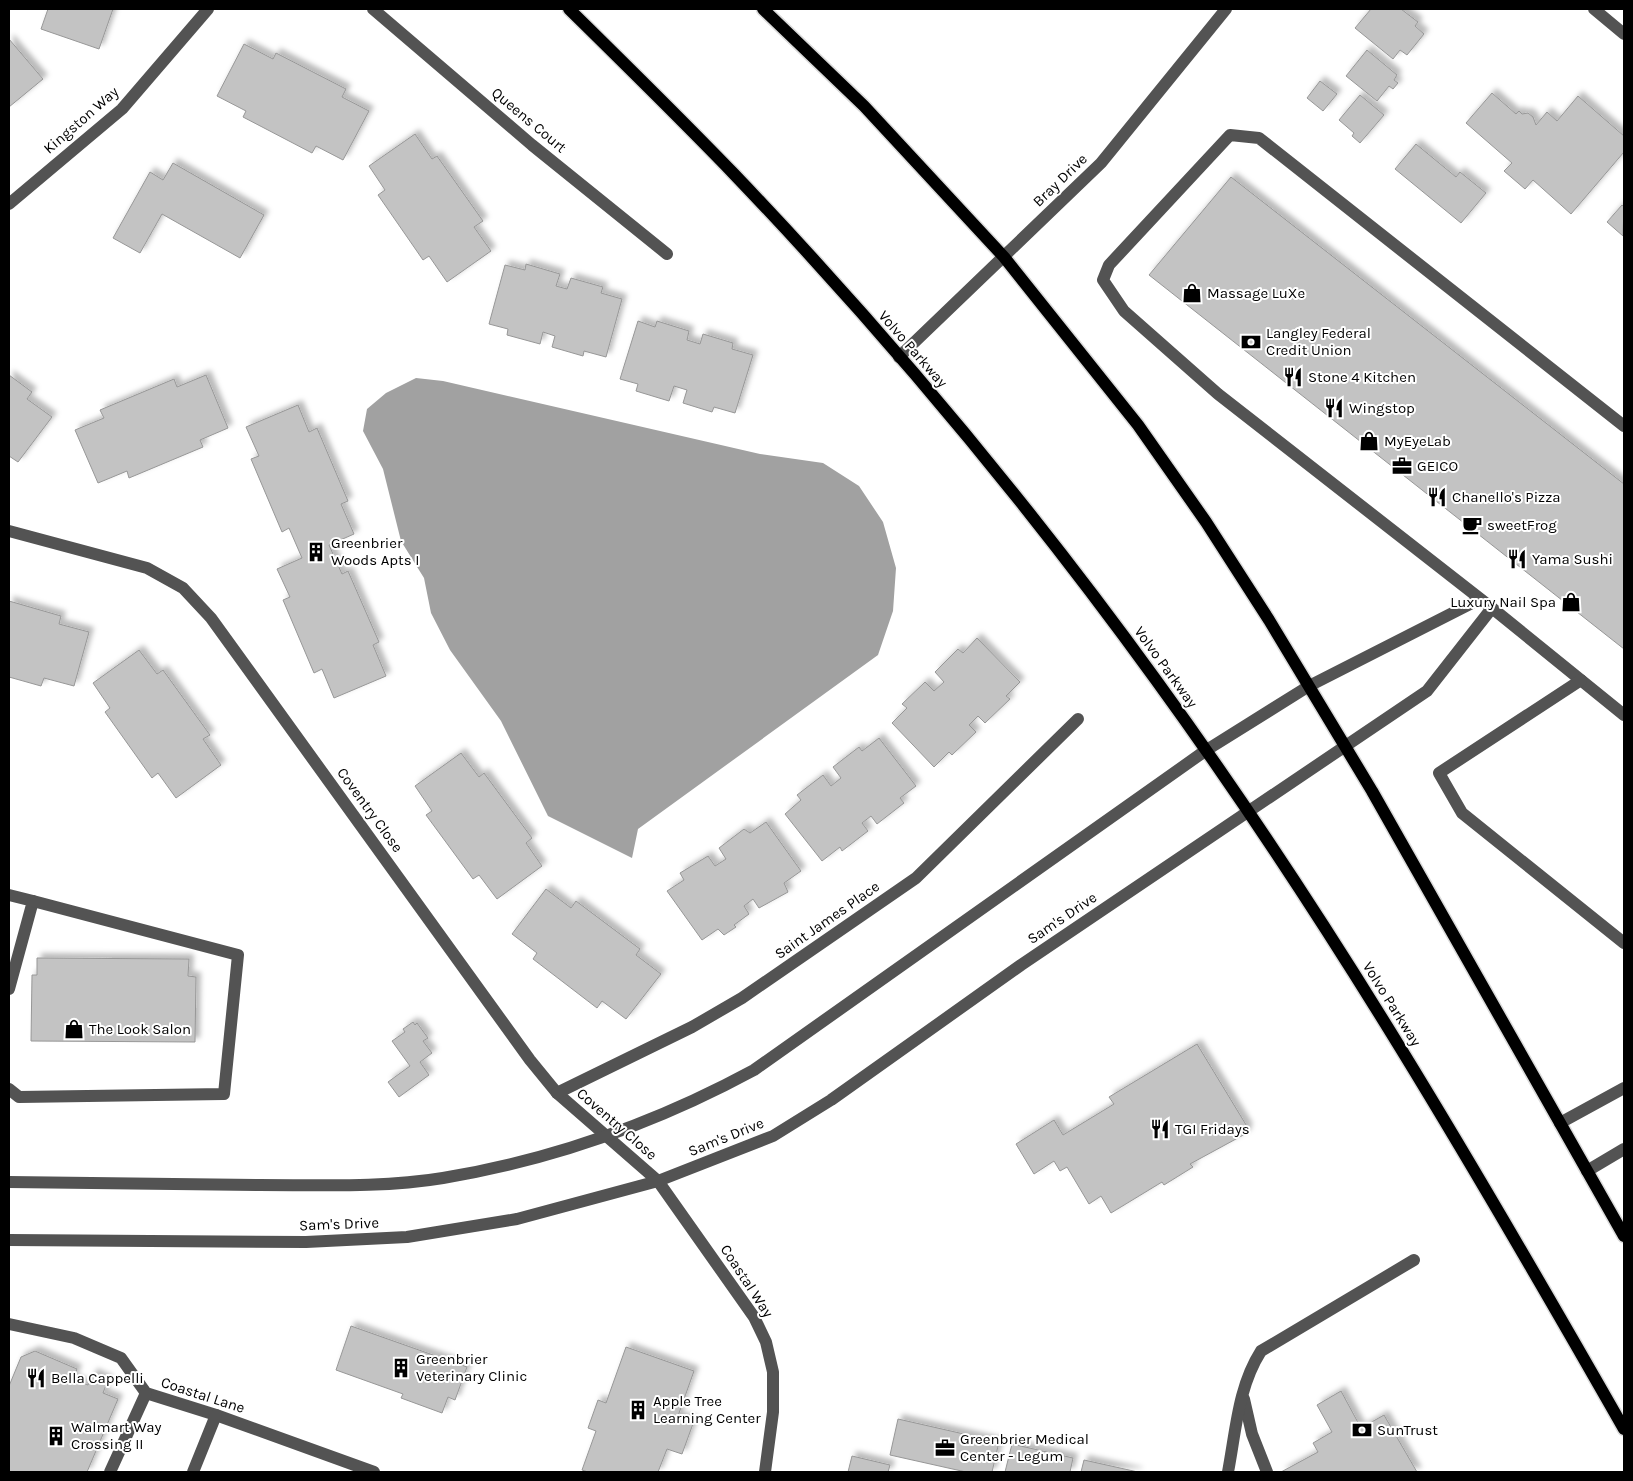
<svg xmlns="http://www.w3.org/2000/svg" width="1633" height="1481" viewBox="0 0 1633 1481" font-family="Karla,sans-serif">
  <defs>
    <filter id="shadow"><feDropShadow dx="4.5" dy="-4.5" stdDeviation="2.5" flood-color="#0004"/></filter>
  </defs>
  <rect width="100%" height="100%" fill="#fff"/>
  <path fill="#a1a1a1" d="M416,378L443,381L760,454L823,463L859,486L883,522L896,568L893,611L878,655L638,829L632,858L548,816L501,721L450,650L431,613L424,578L401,541L383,469L363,431L367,409L386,393Z"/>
  <g fill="#c3c3c3" stroke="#979797" filter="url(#shadow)">
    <path d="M48,9H113L99,49L41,29Z"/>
    <path d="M1371,9H1401L1418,22L1415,26L1424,34L1407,55L1400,50L1393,59L1355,28Z"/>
    <path d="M9,39L43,79L9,107Z"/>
    <path d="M244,44L273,59L276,53L346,89L342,97L369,111L343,160L316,146L312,153L243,117L246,111L217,96Z"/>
    <path d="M1367,50L1397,75L1394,80L1398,83L1393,89L1389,86L1377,101L1346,76Z"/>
    <path d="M1320,81L1337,94L1323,111L1307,98Z"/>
    <path d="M1492,93L1516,114L1519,111L1522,114L1528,113L1533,117L1536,125L1547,112L1557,121L1578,96L1624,136V152L1571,214L1533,180L1525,189L1504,171L1512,163L1466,123Z"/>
    <path d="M1360,95L1384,115L1360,143L1352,136L1354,133L1339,120Z"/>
    <path d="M415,134L432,159L437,156L483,221L474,227L491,251L447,282L429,256L423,260L378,195L385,190L369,166Z"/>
    <path d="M1416,144L1456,177L1460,172L1486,193L1461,223L1395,169Z"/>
    <path d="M173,163L264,215L240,258L162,214L140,253L113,238L150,172L163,180Z"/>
    <path d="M1231,177L1624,484V649L1149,275Z"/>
    <path d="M1622,205L1624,207L1623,236L1607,222Z"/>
    <path d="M526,264L560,274L556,286L567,289L571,278L603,287L601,293L622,299L606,357L584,351L583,356L552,347L555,336L543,332L540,344L507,335L508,329L489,324L505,265L525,270Z"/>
    <path d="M638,321L655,327L657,321L689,331L687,340L700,344L703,334L733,343L732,349L753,355L735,413L714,407L712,412L683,403L687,390L674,386L669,401L636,391L638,384L620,379Z"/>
    <path d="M9,375L32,392L27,399L52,417L18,462L9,456Z"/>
    <path d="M206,375L228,428L200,440L203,447L129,478L127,471L98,483L75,430L104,418L100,410L174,379L177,387Z"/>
    <path d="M298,405L309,432L317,428L348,501L341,504L354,534L329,545L342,574L348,571L379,642L373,645L386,676L334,698L322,669L314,673L283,600L290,597L277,569L302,558L289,528L282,532L251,459L259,456L246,427Z"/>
    <path d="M9,601L61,616L59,624L89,632L74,686L44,678L41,686L9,677Z"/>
    <path d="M977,638L1020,682L1006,696L1010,699L985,723L978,716L969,725L976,732L952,755L949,752L934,767L892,723L907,708L902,704L925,682L934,691L944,682L935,672L958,649L963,653Z"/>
    <path d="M139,650L157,674L163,670L210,735L203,739L221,765L176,798L158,773L152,778L105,712L110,708L93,683Z"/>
    <path d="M879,738L916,786L900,798L904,803L877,824L871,816L862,823L868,831L842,851L840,847L822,861L785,814L801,800L797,795L823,775L831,786L841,778L833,767L859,747L862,751Z"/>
    <path d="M461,753L479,777L484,773L532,838L526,843L542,866L497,899L479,875L473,879L426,815L432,811L415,786Z"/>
    <path d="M766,822L801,871L784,883L788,892L759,908L753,899L744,906L749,914L734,925L736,927L724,935L718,929L702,940L667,891L684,880L680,873L708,856L715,866L726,859L719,848L744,829L750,833Z"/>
    <path d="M546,889L571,908L576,901L640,949L636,955L661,974L626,1019L602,1001L597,1008L533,959L537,953L512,934Z"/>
    <path d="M37,958L189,959L188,976L196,977L195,1042L31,1041L32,975H37Z"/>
    <path d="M413,1022L415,1025L417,1023L428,1038L423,1041L432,1053L420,1062L429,1075L399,1097L388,1082L410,1066L392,1041L405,1032L403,1029Z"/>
    <path d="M1197,1044L1248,1128L1246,1130L1247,1133L1190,1164L1193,1167L1164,1185L1162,1182L1111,1213L1101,1196L1089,1204L1067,1167L1060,1171L1054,1161L1034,1174L1016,1144L1054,1120L1063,1135L1114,1104L1109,1097Z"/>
    <path d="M351,1326L467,1367L455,1400L448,1397L442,1413L401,1398L403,1394L336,1370Z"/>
    <path d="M626,1347L694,1371L678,1416L694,1421L682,1454L667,1449L658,1472H588L582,1470L596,1431L588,1428L598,1400L606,1403Z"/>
    <path d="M35,1351L77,1369L73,1379L88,1385L93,1373L108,1380L103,1393L118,1399L87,1472H9V1386L21,1357Z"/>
    <path d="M1341,1391L1361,1428L1384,1415L1417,1472H1281L1318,1452L1313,1443L1332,1432L1317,1405Z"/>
    <path d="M898,1419L999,1442L992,1472H966L890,1455Z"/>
    <path d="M1012,1444L1073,1458L1070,1472H1005Z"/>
    <path d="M852,1456L890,1465L888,1472H848Z"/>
    <path d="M1084,1460L1138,1472H1081Z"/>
  </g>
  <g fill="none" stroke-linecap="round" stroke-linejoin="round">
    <defs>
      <g id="major">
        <path d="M569,9C624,63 679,117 733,173C885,332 1027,502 1156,680C1330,919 1478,1173 1624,1429"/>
        <path d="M763,9L864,106L1004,257L1138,425L1206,522L1269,620L1372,791L1624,1236"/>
      </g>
    </defs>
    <use href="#major" stroke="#dbdbdb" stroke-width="15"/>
    <g stroke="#535353" stroke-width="12">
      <path d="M373,9L532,145L667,254"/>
      <path d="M1594,9L1624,34"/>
      <path d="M9,204L122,109L208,9"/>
      <path d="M899,357L1101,163L1226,9"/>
      <path d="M1624,426L1259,138L1230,135L1109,265L1103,280L1124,311L1218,394L1492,608L1624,715"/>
      <path d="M9,531L147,568L183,588L211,618L530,1060L557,1093L658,1181L754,1317L766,1342L773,1372V1412L765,1472"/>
      <path d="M1581,680L1439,773L1462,813L1624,943"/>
      <path d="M9,895L33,901L9,989"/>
      <path d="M9,1089L19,1097L224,1094L238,955L33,901"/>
      <path d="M557,1093L692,1027L742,998L916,878L1078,719"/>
      <path d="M1560,1123L1624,1088"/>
      <path d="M1587,1171L1624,1149"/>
      <path d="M9,1182C92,1183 175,1184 259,1185C320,1185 383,1188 443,1178C551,1160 658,1122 754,1070L1205,751L1309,686L1480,599"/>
      <path d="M9,1240L306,1242L407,1237L517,1219L658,1181L773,1136L831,1100L1021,965L1427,691L1492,608"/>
      <path d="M9,1324L74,1338L121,1358L146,1393L216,1415L374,1472"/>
      <path d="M1244,1399L1252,1434L1267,1472"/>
      <path d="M110,1472L146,1393"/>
      <path d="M193,1472L216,1415"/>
      <path d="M1228,1472C1236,1430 1238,1387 1261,1351L1414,1260"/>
    </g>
    <use href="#major" stroke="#000" stroke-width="12"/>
  </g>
  <defs>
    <symbol id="shop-bare" viewBox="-9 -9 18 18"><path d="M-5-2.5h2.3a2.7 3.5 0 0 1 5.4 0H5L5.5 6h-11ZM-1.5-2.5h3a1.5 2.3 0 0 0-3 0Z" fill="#000" stroke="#fff" stroke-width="2.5" paint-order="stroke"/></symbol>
    <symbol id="bank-bare" viewBox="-9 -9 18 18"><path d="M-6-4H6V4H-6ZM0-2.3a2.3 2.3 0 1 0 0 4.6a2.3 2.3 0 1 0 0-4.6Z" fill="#000" stroke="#fff" stroke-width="2.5" paint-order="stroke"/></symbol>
    <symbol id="restaurant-bare" viewBox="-9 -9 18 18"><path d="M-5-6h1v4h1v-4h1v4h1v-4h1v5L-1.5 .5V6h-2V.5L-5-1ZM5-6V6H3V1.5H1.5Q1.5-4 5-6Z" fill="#000" stroke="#fff" stroke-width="2.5" paint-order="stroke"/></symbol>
    <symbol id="office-bare" viewBox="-9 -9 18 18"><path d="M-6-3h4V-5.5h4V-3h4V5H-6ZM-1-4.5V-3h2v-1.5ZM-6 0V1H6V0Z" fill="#000" stroke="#fff" stroke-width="2.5" paint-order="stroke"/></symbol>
    <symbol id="cafe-bare" viewBox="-9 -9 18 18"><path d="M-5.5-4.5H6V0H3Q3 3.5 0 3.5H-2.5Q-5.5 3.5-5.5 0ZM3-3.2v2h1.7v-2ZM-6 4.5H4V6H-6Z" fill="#000" stroke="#fff" stroke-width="2.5" paint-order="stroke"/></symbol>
    <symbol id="building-bare" viewBox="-9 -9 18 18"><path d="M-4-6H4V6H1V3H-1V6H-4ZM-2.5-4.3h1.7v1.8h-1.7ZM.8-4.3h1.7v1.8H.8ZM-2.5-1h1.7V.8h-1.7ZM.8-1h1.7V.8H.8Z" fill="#000" stroke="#fff" stroke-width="2.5" paint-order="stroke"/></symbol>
  </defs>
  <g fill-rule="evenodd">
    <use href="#shop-bare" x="1178" y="279" width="28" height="28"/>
    <use href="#bank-bare" x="1237" y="328" width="28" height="28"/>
    <use href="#restaurant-bare" x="1279" y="363" width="28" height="28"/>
    <use href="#restaurant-bare" x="1320" y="394" width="28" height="28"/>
    <use href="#shop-bare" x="1355" y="427" width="28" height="28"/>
    <use href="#office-bare" x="1388" y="452" width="28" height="28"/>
    <use href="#restaurant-bare" x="1423" y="483" width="28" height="28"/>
    <use href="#cafe-bare" x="1458" y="511" width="28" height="28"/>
    <use href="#building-bare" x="302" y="538" width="28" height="28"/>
    <use href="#restaurant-bare" x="1503" y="545" width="28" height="28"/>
    <use href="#shop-bare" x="1557" y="588" width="28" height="28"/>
    <use href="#shop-bare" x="60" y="1015" width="28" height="28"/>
    <use href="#restaurant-bare" x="1146" y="1115" width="28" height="28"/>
    <use href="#building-bare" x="387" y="1354" width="28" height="28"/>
    <use href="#restaurant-bare" x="22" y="1364" width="28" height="28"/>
    <use href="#building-bare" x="624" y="1396" width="28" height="28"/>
    <use href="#bank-bare" x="1348" y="1416" width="28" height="28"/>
    <use href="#building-bare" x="42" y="1422" width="28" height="28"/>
    <use href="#office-bare" x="931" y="1434" width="28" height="28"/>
  </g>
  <g text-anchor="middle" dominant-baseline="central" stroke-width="4" stroke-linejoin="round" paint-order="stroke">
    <g font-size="15" fill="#000" stroke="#fff">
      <text transform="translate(81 120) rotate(-41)">Kingston Way</text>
      <text transform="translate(529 120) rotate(40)">Queens Court</text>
      <text transform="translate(1060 180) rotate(-44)">Bray Drive</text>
      <text transform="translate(913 349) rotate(49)">Volvo Parkway</text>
      <text transform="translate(1166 667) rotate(54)">Volvo Parkway</text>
      <text transform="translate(370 810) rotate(54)">Coventry Close</text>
      <text transform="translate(1062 918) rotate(-34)">Sam's Drive</text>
      <text transform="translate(827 920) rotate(-35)">Saint James Place</text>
      <text transform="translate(1392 1004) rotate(58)">Volvo Parkway</text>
      <text transform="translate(617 1124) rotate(41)">Coventry Close</text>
      <text transform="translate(726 1137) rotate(-22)">Sam's Drive</text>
      <text transform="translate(339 1224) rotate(-2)">Sam's Drive</text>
      <text transform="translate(747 1281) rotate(57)">Coastal Way</text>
      <text transform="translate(203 1395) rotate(18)">Coastal Lane</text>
    </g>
    <g font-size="15" fill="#000" stroke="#fff" text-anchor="start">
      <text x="1207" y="293">Massage LuXe</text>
      <text x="1266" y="333">Langley Federal<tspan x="1266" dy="17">Credit Union</tspan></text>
      <text x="1308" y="377">Stone 4 Kitchen</text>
      <text x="1349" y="408">Wingstop</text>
      <text x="1384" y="441">MyEyeLab</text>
      <text x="1417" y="466">GEICO</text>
      <text x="1452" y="497">Chanello's Pizza</text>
      <text x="1487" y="525">sweetFrog</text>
      <text x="331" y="543">Greenbrier<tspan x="331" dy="17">Woods Apts I</tspan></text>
      <text x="1532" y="559">Yama Sushi</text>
      <text x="1556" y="602" text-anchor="end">Luxury Nail Spa</text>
      <text x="89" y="1029">The Look Salon</text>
      <text x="1175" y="1129">TGI Fridays</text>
      <text x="416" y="1359">Greenbrier<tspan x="416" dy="17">Veterinary Clinic</tspan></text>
      <text x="51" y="1378">Bella Cappelli</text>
      <text x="653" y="1401">Apple Tree<tspan x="653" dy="17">Learning Center</tspan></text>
      <text x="71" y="1427">Walmart Way<tspan x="71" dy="17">Crossing II</tspan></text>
      <text x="1377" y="1430">SunTrust</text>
      <text x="960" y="1439">Greenbrier Medical<tspan x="960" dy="17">Center - Legum</tspan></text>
    </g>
  </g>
  <rect width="1633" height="1481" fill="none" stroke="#000000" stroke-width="20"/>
</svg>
